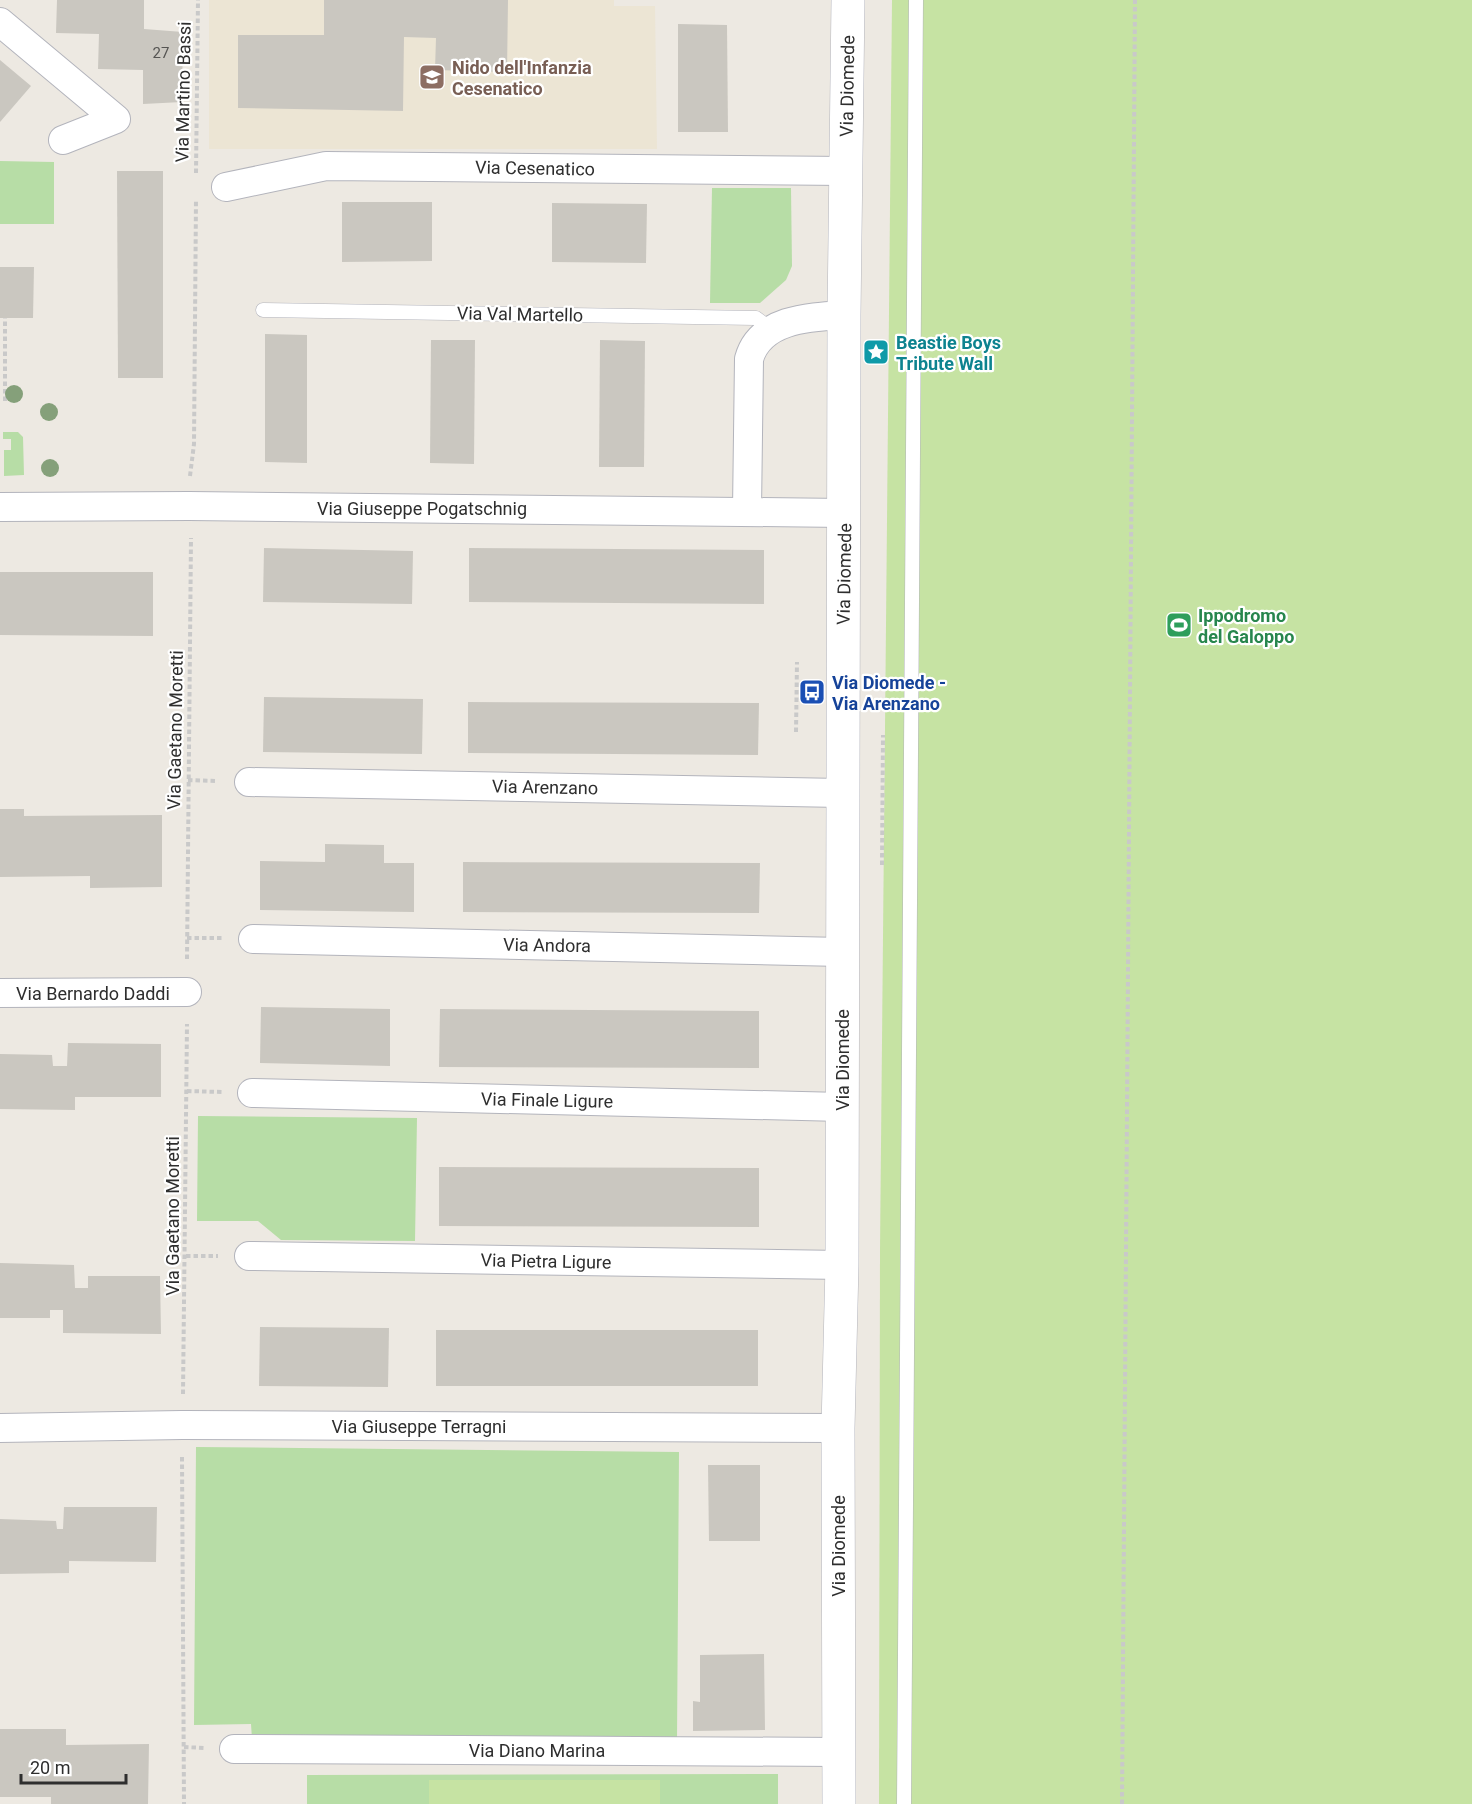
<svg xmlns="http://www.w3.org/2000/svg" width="1472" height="1804" viewBox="0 0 1472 1804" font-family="Roboto,sans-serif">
  <rect width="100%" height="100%" fill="#ede9e2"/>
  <path fill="#ece5d4" d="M209,0H614V6H655L657,149H209Z"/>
  <g fill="#b7dda6">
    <path d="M0,161L54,162V224H0Z"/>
    <path d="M712,188H791L792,266L786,280L760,303H710Z"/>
    <path d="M3,432H18L23,437L24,475L4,476V450H11V439H3Z"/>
    <path d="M198,1116L417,1118L415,1241L281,1240L258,1221H197Z"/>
    <path d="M196,1447L679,1452L677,1741L252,1739L251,1724L194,1725Z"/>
    <path d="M778,1774V1804H307V1775Z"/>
  </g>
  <g fill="#c6e3a3">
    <path d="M892,0H1472V1804H879L880,1250Z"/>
    <rect x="429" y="1780" width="231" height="24"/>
  </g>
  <g fill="#cac7c0">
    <path d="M57,0H144V29L183,32L182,102L143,104V70L98,69L99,34L56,33Z"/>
    <path d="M324,0H508L507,72L435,70L436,38L404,37L403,111L238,108V35H324Z"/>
    <path d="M678,24L727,25L728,132H678Z"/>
    <path d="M0,60L31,86L0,122Z"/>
    <path d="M117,171H163V378H118Z"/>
    <path d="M342,202H432V261L342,262Z"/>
    <path d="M552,203L647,204L646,263L552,262Z"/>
    <path d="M0,267H34L33,318H0Z"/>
    <path d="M265,334L307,335V463L265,462Z"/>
    <path d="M431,340H475L474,464L430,463Z"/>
    <path d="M600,340L645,341L644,467H599Z"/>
    <path d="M264,548L413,551L412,604L263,602Z"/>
    <path d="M469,548L764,550V604L469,602Z"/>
    <path d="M0,572H153V636L0,635Z"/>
    <path d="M264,697L423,699L422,754L263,752Z"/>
    <path d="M468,702L759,703L758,755L468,753Z"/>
    <path d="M0,809H24V816L162,815V887L90,888V876L0,877Z"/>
    <path d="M325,844L384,845V863H414V912L260,910V861L325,862Z"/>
    <path d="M463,862L760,863L759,913L463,912Z"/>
    <path d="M261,1007L390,1009V1066L260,1063Z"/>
    <path d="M440,1009L759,1011V1068L439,1067Z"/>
    <path d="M68,1043L161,1044V1097H75V1110L0,1109V1054L52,1055L53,1066H67Z"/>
    <path d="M439,1167L759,1168V1227L439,1226Z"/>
    <path d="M0,1263L74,1265L75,1288H88V1276H160L161,1334L63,1333V1310H50V1318H0Z"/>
    <path d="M260,1327L389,1328L388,1387L259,1386Z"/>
    <rect x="436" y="1330" width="322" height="56"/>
    <path d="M708,1465H760V1541H709Z"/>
    <path d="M64,1507H157L156,1562L69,1561V1573L0,1574V1519L56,1521L57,1529H63Z"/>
    <path d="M764,1654L765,1730L693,1731V1701L700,1702V1655Z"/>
    <path d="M0,1729H66V1745L149,1744L148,1804H51V1797H0Z"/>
  </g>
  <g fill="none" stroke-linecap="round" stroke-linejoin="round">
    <defs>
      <g id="service">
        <path d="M263,310L756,318L772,330"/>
        <path d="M904,1804L916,0"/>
      </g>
      <g id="minor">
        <path d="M0,22L116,119L63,140"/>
        <path d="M226,187L326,166L846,171"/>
        <path d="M0,507L189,506L845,513"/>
        <path d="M747,510L749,359C760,319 809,317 844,315"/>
        <path d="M249,782L841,793"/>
        <path d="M253,939L842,952"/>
        <path d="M0,993L187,992"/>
        <path d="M252,1093L842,1107"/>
        <path d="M249,1256L842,1265"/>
        <path d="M0,1428L182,1425L838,1428"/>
        <path d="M234,1749L839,1752"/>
      </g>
      <path id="tertiary" d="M839,1804L838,1428L842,1265L844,315L848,0"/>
    </defs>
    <use href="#service" stroke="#b3b4bc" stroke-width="15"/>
    <use href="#minor" stroke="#b3b4bc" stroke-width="30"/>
    <use href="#tertiary" stroke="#b3b4bc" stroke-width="34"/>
    <g stroke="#c9c9c9" stroke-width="4" stroke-dasharray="4.5 3" stroke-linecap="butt">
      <path d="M196,173L198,0"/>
      <path d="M5,401V318"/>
      <path d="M190,476L194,444L196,199"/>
      <path d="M796,732L797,662"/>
      <path d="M188,780L217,781"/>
      <path d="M882,865L883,735"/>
      <path d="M187,938H222"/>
      <path d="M187,959L191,538"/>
      <path d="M187,1091L222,1092"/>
      <path d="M186,1256H218"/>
      <path d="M183,1394L187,1024"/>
      <path d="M182,1457L184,1804"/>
      <path d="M184,1747L204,1748"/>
      <path d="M1122,1804L1135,0"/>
    </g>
    <use href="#service" stroke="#fff" stroke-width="14"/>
    <use href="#minor" stroke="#fff" stroke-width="28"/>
    <use href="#tertiary" stroke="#fff" stroke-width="33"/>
  </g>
  <g fill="#85a07a">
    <circle cx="14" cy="394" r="9"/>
    <circle cx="49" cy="412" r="9"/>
    <circle cx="50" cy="468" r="9"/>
  </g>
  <defs>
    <symbol id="school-square" viewBox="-11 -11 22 22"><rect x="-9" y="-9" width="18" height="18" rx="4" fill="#8d6e63" stroke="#fff"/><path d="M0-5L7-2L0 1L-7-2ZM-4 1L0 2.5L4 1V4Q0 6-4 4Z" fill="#fff"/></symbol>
    <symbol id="sight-square" viewBox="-11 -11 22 22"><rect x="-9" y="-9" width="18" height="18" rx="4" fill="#0f9aa8" stroke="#fff"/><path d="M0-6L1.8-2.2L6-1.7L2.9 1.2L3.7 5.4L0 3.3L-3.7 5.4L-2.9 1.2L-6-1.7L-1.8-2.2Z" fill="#fff"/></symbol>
    <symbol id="stadium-square" viewBox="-11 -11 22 22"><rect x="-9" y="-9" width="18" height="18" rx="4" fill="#2e9e5b" stroke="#fff"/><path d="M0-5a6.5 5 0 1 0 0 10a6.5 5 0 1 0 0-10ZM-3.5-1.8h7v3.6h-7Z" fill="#fff"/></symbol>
    <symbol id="bus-square" viewBox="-11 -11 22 22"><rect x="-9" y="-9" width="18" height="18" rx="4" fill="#1a4fb4" stroke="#fff"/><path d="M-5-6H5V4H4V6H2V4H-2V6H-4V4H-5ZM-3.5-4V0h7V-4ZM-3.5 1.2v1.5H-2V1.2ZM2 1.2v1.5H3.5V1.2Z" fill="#fff"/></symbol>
  </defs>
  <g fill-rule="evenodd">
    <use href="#school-square" x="417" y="62" width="30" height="30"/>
    <use href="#sight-square" x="861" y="337" width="30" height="30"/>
    <use href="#stadium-square" x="1164" y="610" width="30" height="30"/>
    <use href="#bus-square" x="797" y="677" width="30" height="30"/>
  </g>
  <g text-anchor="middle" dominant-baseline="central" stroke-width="4.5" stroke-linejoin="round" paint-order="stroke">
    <g font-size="15" fill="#555452">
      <text x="161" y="53">27</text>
    </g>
    <g font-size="18" font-weight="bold" fill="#785e54" stroke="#fff" text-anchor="start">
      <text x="452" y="67">Nido dell'Infanzia<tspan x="452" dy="21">Cesenatico</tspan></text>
    </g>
    <g font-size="18" fill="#2e2e2e" stroke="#fff">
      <text transform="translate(847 86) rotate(-89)">Via Diomede</text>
      <text transform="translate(183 92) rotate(-89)">Via Martino Bassi</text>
      <text transform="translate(535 168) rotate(1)">Via Cesenatico</text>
      <text transform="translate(520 314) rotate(1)">Via Val Martello</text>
      <text x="422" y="508">Via Giuseppe Pogatschnig</text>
      <text transform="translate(844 574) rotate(-89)">Via Diomede</text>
      <text transform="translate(175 730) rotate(-89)">Via Gaetano Moretti</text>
      <text transform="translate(545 787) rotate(1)">Via Arenzano</text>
      <text transform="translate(547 945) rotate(1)">Via Andora</text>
      <text x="93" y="993">Via Bernardo Daddi</text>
      <text transform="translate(842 1060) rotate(-90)">Via Diomede</text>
      <text transform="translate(547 1100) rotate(1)">Via Finale Ligure</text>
      <text transform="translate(172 1216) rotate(-90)">Via Gaetano Moretti</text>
      <text transform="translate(546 1261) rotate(1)">Via Pietra Ligure</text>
      <text x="419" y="1426">Via Giuseppe Terragni</text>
      <text transform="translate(838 1546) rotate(-90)">Via Diomede</text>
      <text x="537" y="1750">Via Diano Marina</text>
    </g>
    <g font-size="18" font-weight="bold" fill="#0d838f" stroke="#fff" text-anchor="start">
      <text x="896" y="342">Beastie Boys<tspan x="896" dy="21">Tribute Wall</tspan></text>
    </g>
    <g font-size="18" font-weight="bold" fill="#27864d" stroke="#fff" text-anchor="start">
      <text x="1198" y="615">Ippodromo<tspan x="1198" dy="21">del Galoppo</tspan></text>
    </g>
    <g font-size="18" font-weight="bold" fill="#164399" stroke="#fff" text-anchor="start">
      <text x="832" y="682">Via Diomede -<tspan x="832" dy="21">Via Arenzano</tspan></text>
    </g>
  </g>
  <path d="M21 1774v9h105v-9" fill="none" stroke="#2e2e2e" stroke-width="3"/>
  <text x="30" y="1774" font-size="18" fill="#2e2e2e" stroke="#ffffff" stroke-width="4.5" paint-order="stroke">20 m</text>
</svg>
